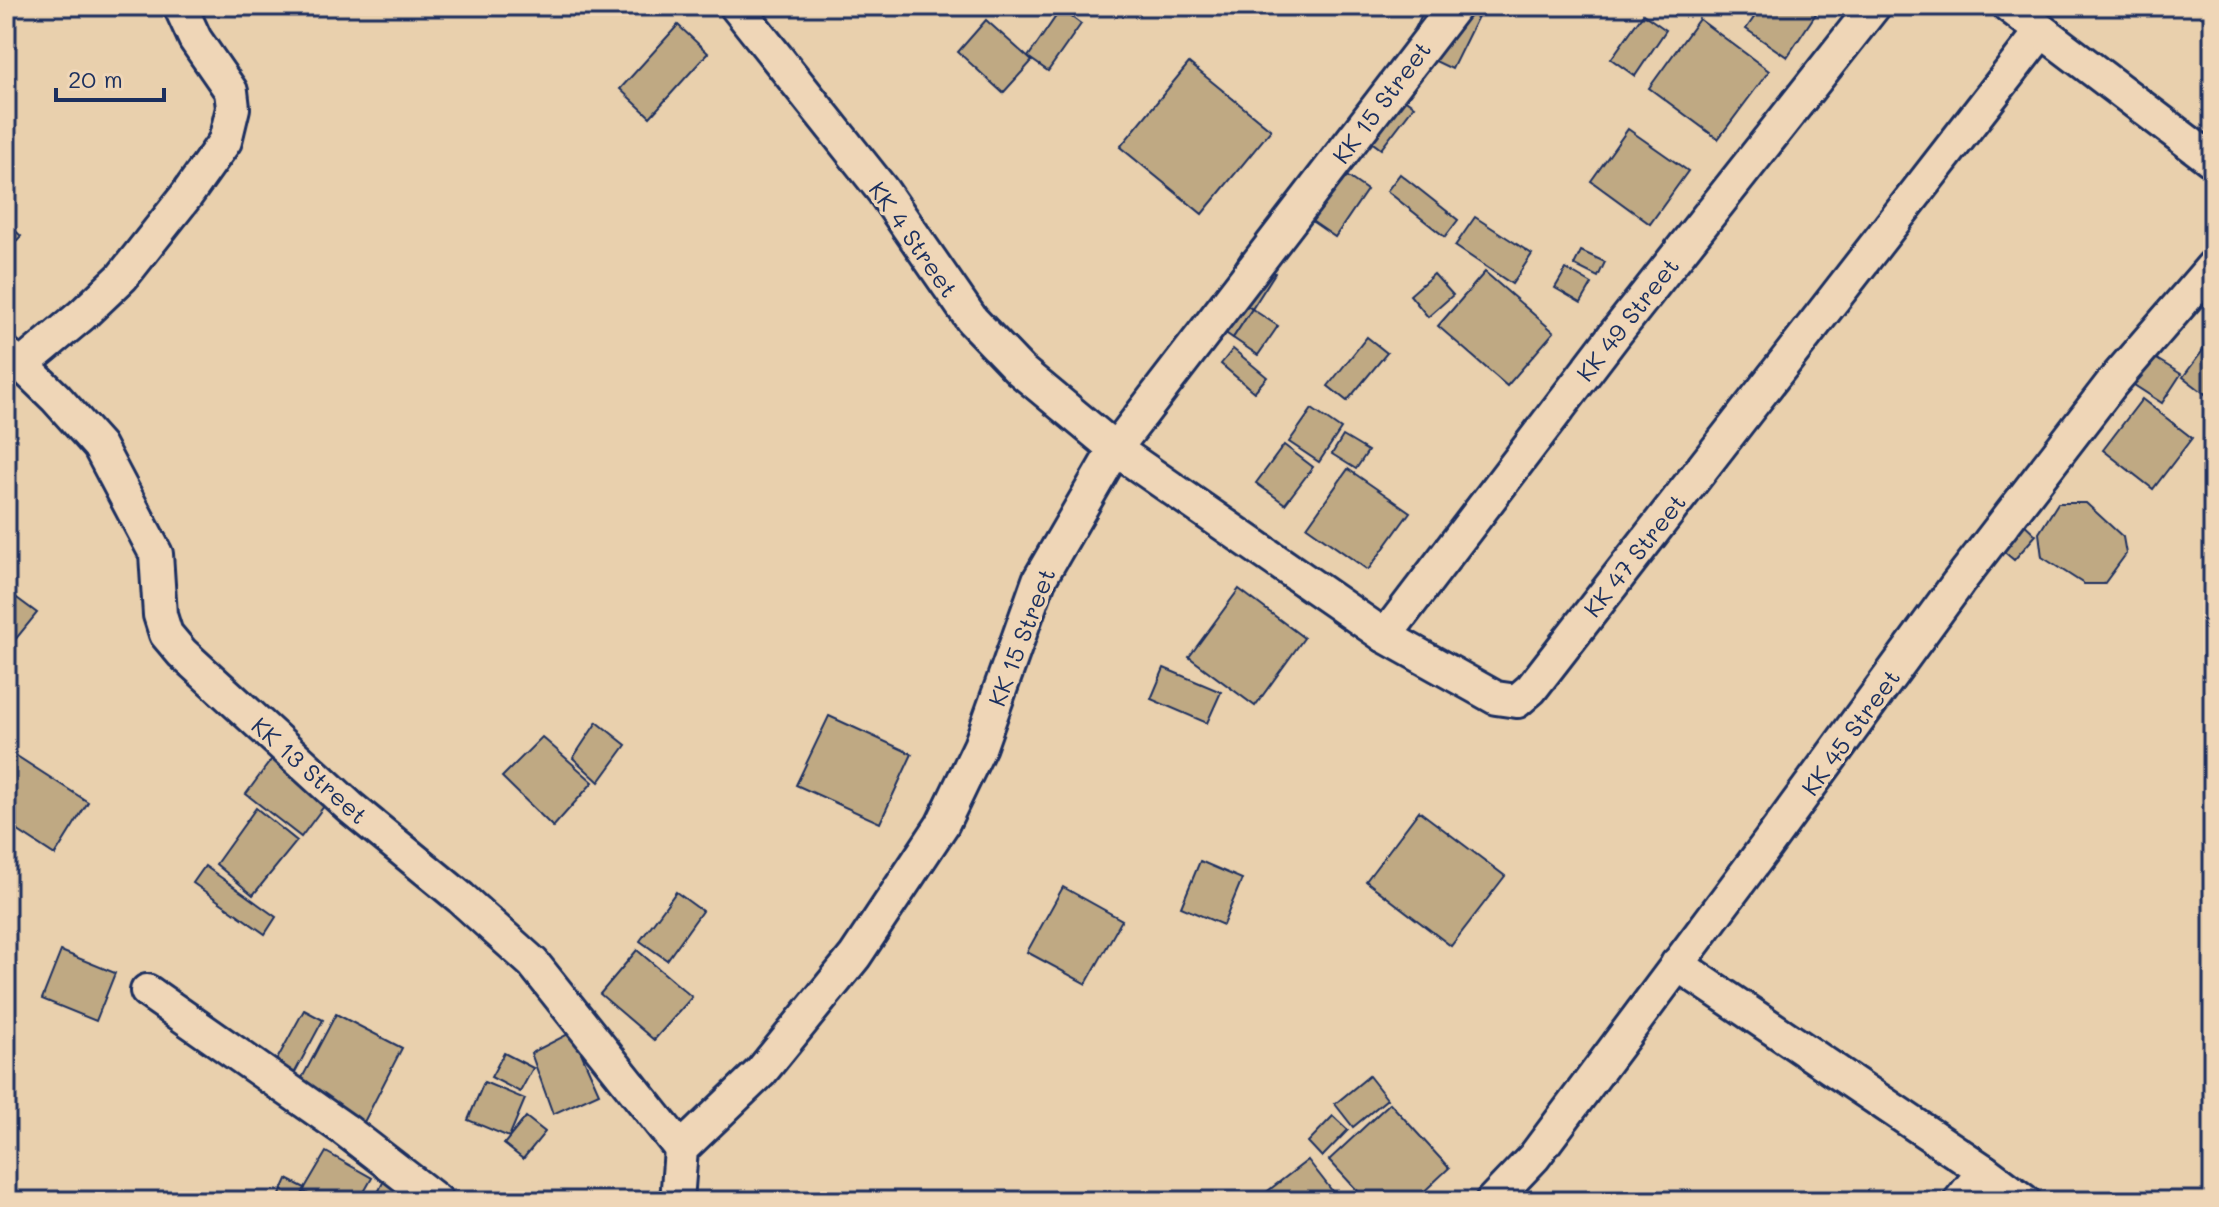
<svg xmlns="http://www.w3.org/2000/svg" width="2219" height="1207" viewBox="0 0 2219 1207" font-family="Mali,sans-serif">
  <rect width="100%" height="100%" fill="#e9d0ad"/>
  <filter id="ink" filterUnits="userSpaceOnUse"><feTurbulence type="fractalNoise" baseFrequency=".0125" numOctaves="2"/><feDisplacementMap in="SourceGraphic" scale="16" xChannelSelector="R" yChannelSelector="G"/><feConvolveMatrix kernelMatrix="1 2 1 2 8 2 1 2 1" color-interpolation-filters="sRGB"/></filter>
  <g filter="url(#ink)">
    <g fill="#bfa983" stroke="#1b2f5e" stroke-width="2">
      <path d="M1426,6H1483L1452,69L1406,47Z"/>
      <path d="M1762,6H1821L1787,57L1746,29Z"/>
      <path d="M1061,9L1081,24L1048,71L1028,57Z"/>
      <path d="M1643,14L1666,30L1635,76L1611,59Z"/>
      <path d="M1699,19L1769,71L1718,139L1649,88Z"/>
      <path d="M986,20L1032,61L1003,93L958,52Z"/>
      <path d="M678,25L708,53L650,117L620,89Z"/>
      <path d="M1189,63L1271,130L1202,214L1120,147Z"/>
      <path d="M1386,86L1414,106L1381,149L1354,129Z"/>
      <path d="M1628,129L1688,171L1650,224L1591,181Z"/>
      <path d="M1322,159L1367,190L1335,237L1290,206Z"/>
      <path d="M1400,174L1458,220L1445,237L1387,191Z"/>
      <path d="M1475,217L1532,254L1512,284L1455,246Z"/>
      <path d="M6,222L21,236L6,252Z"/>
      <path d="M1581,251L1605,262L1598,277L1574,265Z"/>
      <path d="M1242,252L1275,273L1252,309L1219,288Z"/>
      <path d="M1566,269L1592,284L1581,303L1555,288Z"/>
      <path d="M1485,272L1554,332L1507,386L1438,326Z"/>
      <path d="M1434,274L1453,295L1428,317L1410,295Z"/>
      <path d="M1221,288L1252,309L1233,338L1202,317Z"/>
      <path d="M1252,309L1278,326L1258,355L1233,338Z"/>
      <path d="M1367,337L1387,353L1347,401L1328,386Z"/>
      <path d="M2213,337V400L2183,377Z"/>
      <path d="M1233,349L1267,377L1254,392L1221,364Z"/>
      <path d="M2150,355L2181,374L2162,403L2131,383Z"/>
      <path d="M2142,399L2192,438L2153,489L2103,450Z"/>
      <path d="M1312,409L1341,429L1319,462L1289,442Z"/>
      <path d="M1343,436L1368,451L1356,469L1332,454Z"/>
      <path d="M1284,445L1313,467L1285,504L1256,483Z"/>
      <path d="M1348,469L1410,512L1368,570L1307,527Z"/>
      <path d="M2058,503H2086L2123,537L2126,554L2104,584H2084L2042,557L2039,533Z"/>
      <path d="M2019,519L2036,535L2014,560L1996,545Z"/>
      <path d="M1239,589L1304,638L1255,706L1189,657Z"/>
      <path d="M6,590L37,613L6,651Z"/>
      <path d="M1164,668L1221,692L1207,723L1151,699Z"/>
      <path d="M829,716L912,754L880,823L796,785Z"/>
      <path d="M597,722L626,745L599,782L573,758Z"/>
      <path d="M542,737L593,782L553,827L502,777Z"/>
      <path d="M6,749L88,802L55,855L6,823Z"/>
      <path d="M274,756L330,798L301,837L246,794Z"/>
      <path d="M256,808L297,841L253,895L216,864Z"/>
      <path d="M1419,811L1505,876L1451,946L1366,881Z"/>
      <path d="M1200,861L1242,879L1223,925L1181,907Z"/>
      <path d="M205,866L276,917L265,934L193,883Z"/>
      <path d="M1063,887L1122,920L1086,984L1027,952Z"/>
      <path d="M676,892L702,911L667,960L640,941Z"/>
      <path d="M637,950L692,997L654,1040L600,994Z"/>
      <path d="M61,951L115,973L96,1021L42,999Z"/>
      <path d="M304,1010L323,1020L288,1085L269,1074Z"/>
      <path d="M336,1014L402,1048L361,1128L294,1093Z"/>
      <path d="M572,1032L599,1093L553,1114L531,1053Z"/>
      <path d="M504,1053L533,1068L520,1092L491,1077Z"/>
      <path d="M1369,1076L1387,1099L1353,1127L1335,1104Z"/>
      <path d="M484,1082L525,1099L509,1137L468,1120Z"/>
      <path d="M1390,1103L1449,1168L1414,1201H1367L1329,1160Z"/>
      <path d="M1333,1116L1348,1130L1322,1157L1308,1142Z"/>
      <path d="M526,1117L545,1132L523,1159L504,1144Z"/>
      <path d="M326,1152L372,1178L359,1201H321L303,1191Z"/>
      <path d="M1308,1160L1340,1201H1255Z"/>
      <path d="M385,1178L414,1191L409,1201H374Z"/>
      <path d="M287,1179L305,1188L299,1201H287L279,1197Z"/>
    </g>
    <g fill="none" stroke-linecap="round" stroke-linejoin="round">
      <defs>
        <g id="street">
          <path d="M736,6L883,191L972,320L1020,370L1115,449L1385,636L1496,698L1517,701L1531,689L2041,32"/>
          <path d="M2009,6L2213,161"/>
          <path d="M6,354L22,365L56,398L99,446L156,554L160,615L166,634L182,653L350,807L461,898L533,963L681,1149"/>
          <path d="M22,365L82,315L122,277L186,196L225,141L233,108L231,91L195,39L180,6"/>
          <path d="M1385,636L1615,334L1874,6"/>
          <path d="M1677,964L1984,1171L2024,1201"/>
          <path d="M147,991L344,1129L437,1201"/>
          <path d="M677,1201L681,1149L761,1072L855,956L942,825L980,746L1039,580L1115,449L1455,6"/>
          <path d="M1492,1201L1534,1157L1769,842L1958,583L2112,383L2213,266"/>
          <path d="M1960,1201L1984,1171"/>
        </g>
      </defs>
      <use href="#street" stroke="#1b2f5e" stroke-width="38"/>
      <use href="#street" stroke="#efd6b7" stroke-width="32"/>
    </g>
  </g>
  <g text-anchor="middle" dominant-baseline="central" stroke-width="7" stroke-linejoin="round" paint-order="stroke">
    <g font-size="24" fill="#1b2f5e" stroke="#efd6b7">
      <text transform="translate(1381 102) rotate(-53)">KK 15 Street</text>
      <text transform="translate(914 239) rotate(55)">KK 4 Street</text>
      <text transform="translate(1627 319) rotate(-52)">KK 49 Street</text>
      <text transform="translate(1634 555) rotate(-52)">KK 47 Street</text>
      <text transform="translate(1021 637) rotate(-69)">KK 15 Street</text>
      <text transform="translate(1850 732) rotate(-54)">KK 45 Street</text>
      <text transform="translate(310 770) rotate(42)">KK 13 Street</text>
    </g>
  </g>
  <rect width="2219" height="1207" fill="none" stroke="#efd6b7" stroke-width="32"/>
  <rect x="16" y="16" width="2187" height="1175" fill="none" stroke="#1b2f5e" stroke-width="3" filter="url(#ink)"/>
  <path d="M56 88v12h108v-12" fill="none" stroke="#1b2f5e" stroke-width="4"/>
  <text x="68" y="88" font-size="24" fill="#1b2f5e" stroke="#efd6b7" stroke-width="6" paint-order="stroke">20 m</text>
</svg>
